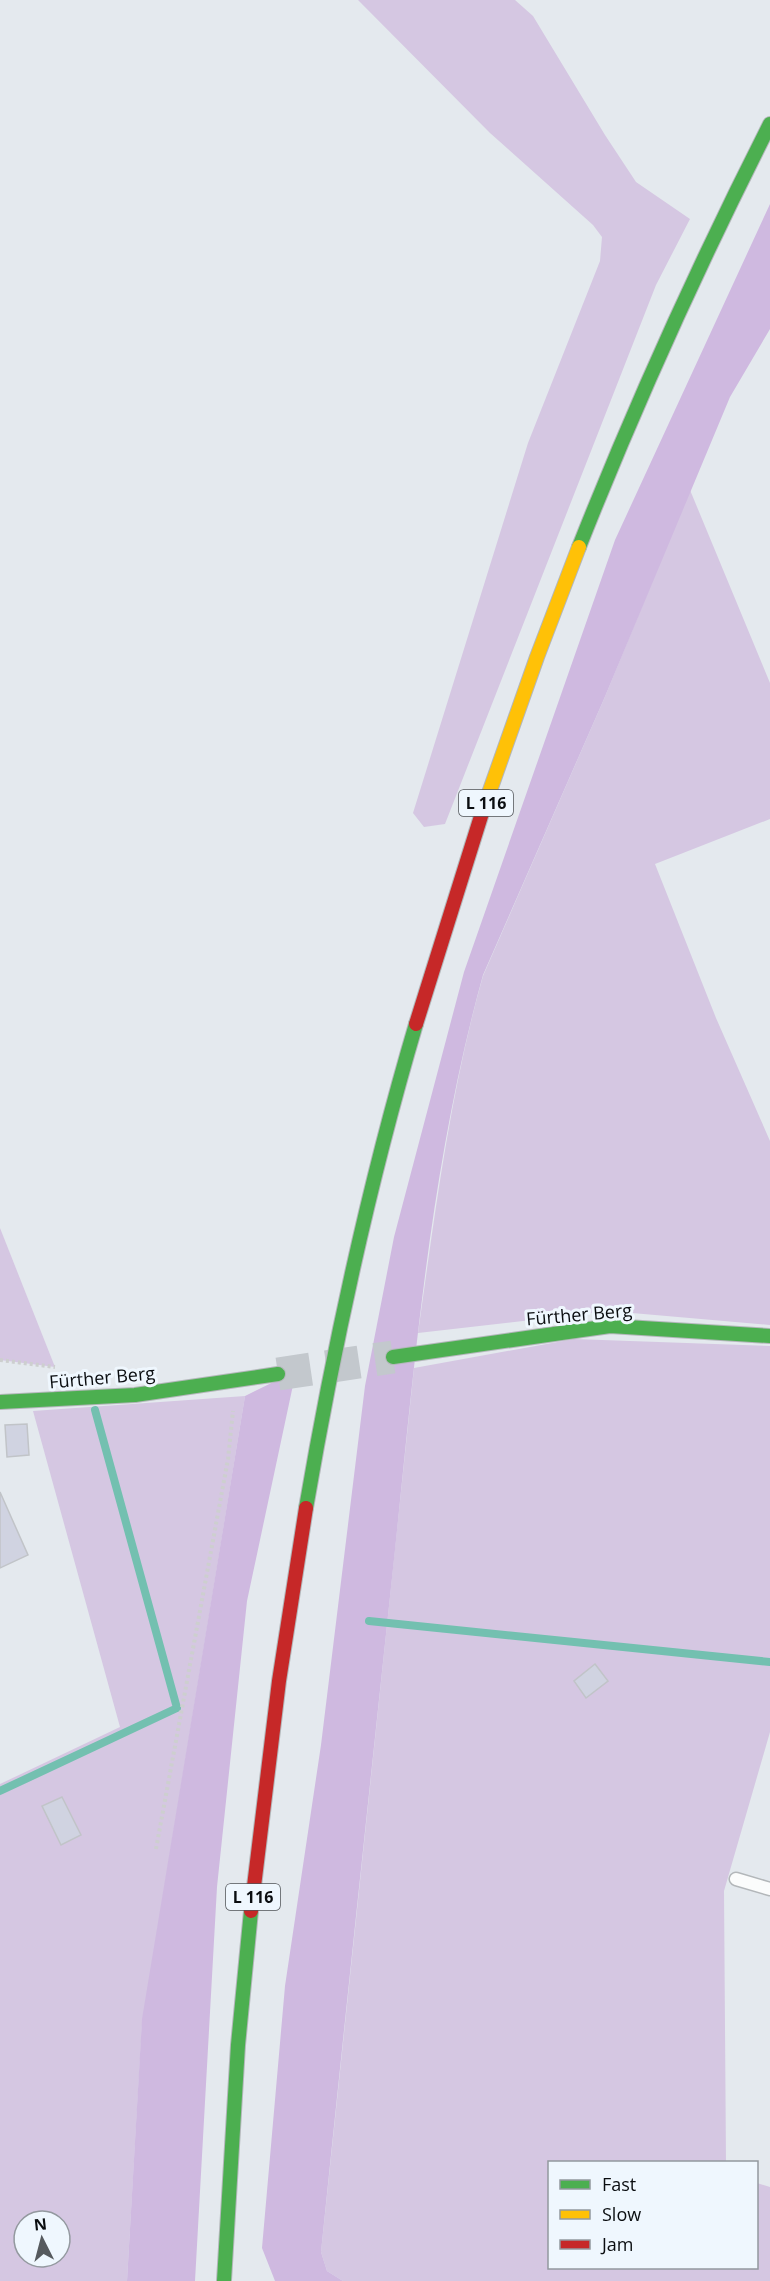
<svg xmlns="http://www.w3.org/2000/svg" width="770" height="2281" viewBox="0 0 770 2281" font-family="'Open Sans',sans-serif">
  <rect width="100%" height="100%" fill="#e4e9ee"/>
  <g fill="#d5c7e2" fill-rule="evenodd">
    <path d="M358,0H515L533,16L605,135L636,182L690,219L656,285L445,824L424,827L413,813L528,443L600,261L602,237L593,225L490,133Z"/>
    <path d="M690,490L770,683V819L655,864L716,1018L770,1141V1325L609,1311L418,1333C435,1213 450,1092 483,976L604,699Z"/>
    <path d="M0,1228L55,1367L0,1360Z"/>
    <path d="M574,1339L770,1346V1732L724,1891L726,2162H550V2268H756L757,2183L770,2187V2281H343L327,2271L321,2252L414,1368Z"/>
    <path d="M245,1396L142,2024L127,2281H0V1784L120,1727L33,1411ZM24,2221H60V2257H24Z"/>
  </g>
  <g fill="#cfb9e0">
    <path d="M770,204V329L730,397L604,699L483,975C431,1162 415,1358 395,1550C370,1784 345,2018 321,2252L327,2271L343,2281H275L262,2248L285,1986L321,1745L365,1386L394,1237L464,972L615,540Z"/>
    <path d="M296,1371L247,1601L217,1887L195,2281H127L142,2019L245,1396Z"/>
  </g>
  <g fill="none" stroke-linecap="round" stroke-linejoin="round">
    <g stroke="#73c0b0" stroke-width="8">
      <path d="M369,1621L770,1662"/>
      <path d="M0,1791L177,1708L95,1410"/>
    </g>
  </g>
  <g fill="#d0d3e1" stroke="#c1c4c8" stroke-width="1.5">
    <path d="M27,1424L29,1455L7,1457L5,1425Z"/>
    <path d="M0,1492L28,1555L0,1568Z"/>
    <path d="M595,1664L608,1681L586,1698L574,1681Z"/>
    <path d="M62,1797L81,1835L61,1845L42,1806Z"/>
  </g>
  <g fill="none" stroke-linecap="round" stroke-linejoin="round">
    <path stroke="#c3c8cd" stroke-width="33" stroke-dasharray="33 16" stroke-linecap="butt" d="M278,1374L393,1357"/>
    <defs>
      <path id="lane" d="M736,1879L770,1889"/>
      <g id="fast">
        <path d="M579,547C636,403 700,262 770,124"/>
        <path d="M393,1357L610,1326L770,1336"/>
        <path d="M0,1402L135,1395L278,1374"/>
        <path d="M306,1508C334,1345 369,1183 416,1024"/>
        <path d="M224,2281L238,2045L251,1911"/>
      </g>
      <path id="slow" d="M482,813L537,657L579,547"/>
      <g id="jam">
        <path d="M416,1024L482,813"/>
        <path d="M251,1911L279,1681L306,1508"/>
      </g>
    </defs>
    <use href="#lane" stroke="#b3b7ba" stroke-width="15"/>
    <use href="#fast" stroke="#b3b7ba" stroke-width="16"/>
    <use href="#slow" stroke="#b3b7ba" stroke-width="16"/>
    <use href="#jam" stroke="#b3b7ba" stroke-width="16"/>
    <g stroke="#cdcfcf" stroke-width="4" stroke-dasharray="3 3" stroke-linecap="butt">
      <path d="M0,1360L55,1367"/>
      <path d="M156,1849L228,1459L233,1411"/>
    </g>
    <use href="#lane" stroke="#fbfcfc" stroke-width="12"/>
    <use href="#fast" stroke="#4caf50" stroke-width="14"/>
    <use href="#slow" stroke="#ffc107" stroke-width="14"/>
    <use href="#jam" stroke="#c62828" stroke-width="14"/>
  </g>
  <g text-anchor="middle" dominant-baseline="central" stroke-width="6" stroke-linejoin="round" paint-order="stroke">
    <g fill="#eff7fe" stroke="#4f5357" stroke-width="1.5">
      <rect x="459" y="790" width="54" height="26" rx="4.5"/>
      <rect x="226" y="1884" width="54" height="26" rx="4.5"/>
    </g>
    <g font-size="16" font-weight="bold" fill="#0a0d10">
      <text x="486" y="803">L 116</text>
      <text x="253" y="1897">L 116</text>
    </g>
    <g font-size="18" fill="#0a0d10" stroke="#eff7fe">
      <text transform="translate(579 1314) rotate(-5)">Fürther Berg</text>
      <text transform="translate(102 1377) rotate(-5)">Fürther Berg</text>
    </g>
  </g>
  <rect x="548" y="2161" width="210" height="108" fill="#eff7fe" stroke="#93999f" stroke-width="1.5"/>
  <rect x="560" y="2180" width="30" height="9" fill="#4caf50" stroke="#93999f" stroke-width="1.5"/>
  <text x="602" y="2191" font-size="18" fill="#0a0d10">Fast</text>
  <rect x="560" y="2210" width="30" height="9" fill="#ffc107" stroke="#93999f" stroke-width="1.5"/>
  <text x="602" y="2221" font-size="18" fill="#0a0d10">Slow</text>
  <rect x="560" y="2240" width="30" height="9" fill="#c62828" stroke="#93999f" stroke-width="1.5"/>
  <text x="602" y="2251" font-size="18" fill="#0a0d10">Jam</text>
  <g transform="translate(42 2239) rotate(354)"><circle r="28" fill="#eff7fe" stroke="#93999f" stroke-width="1.5"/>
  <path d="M0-4.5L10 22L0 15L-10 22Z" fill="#565a5e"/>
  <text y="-9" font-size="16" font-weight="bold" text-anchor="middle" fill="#0a0d10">N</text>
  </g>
</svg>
